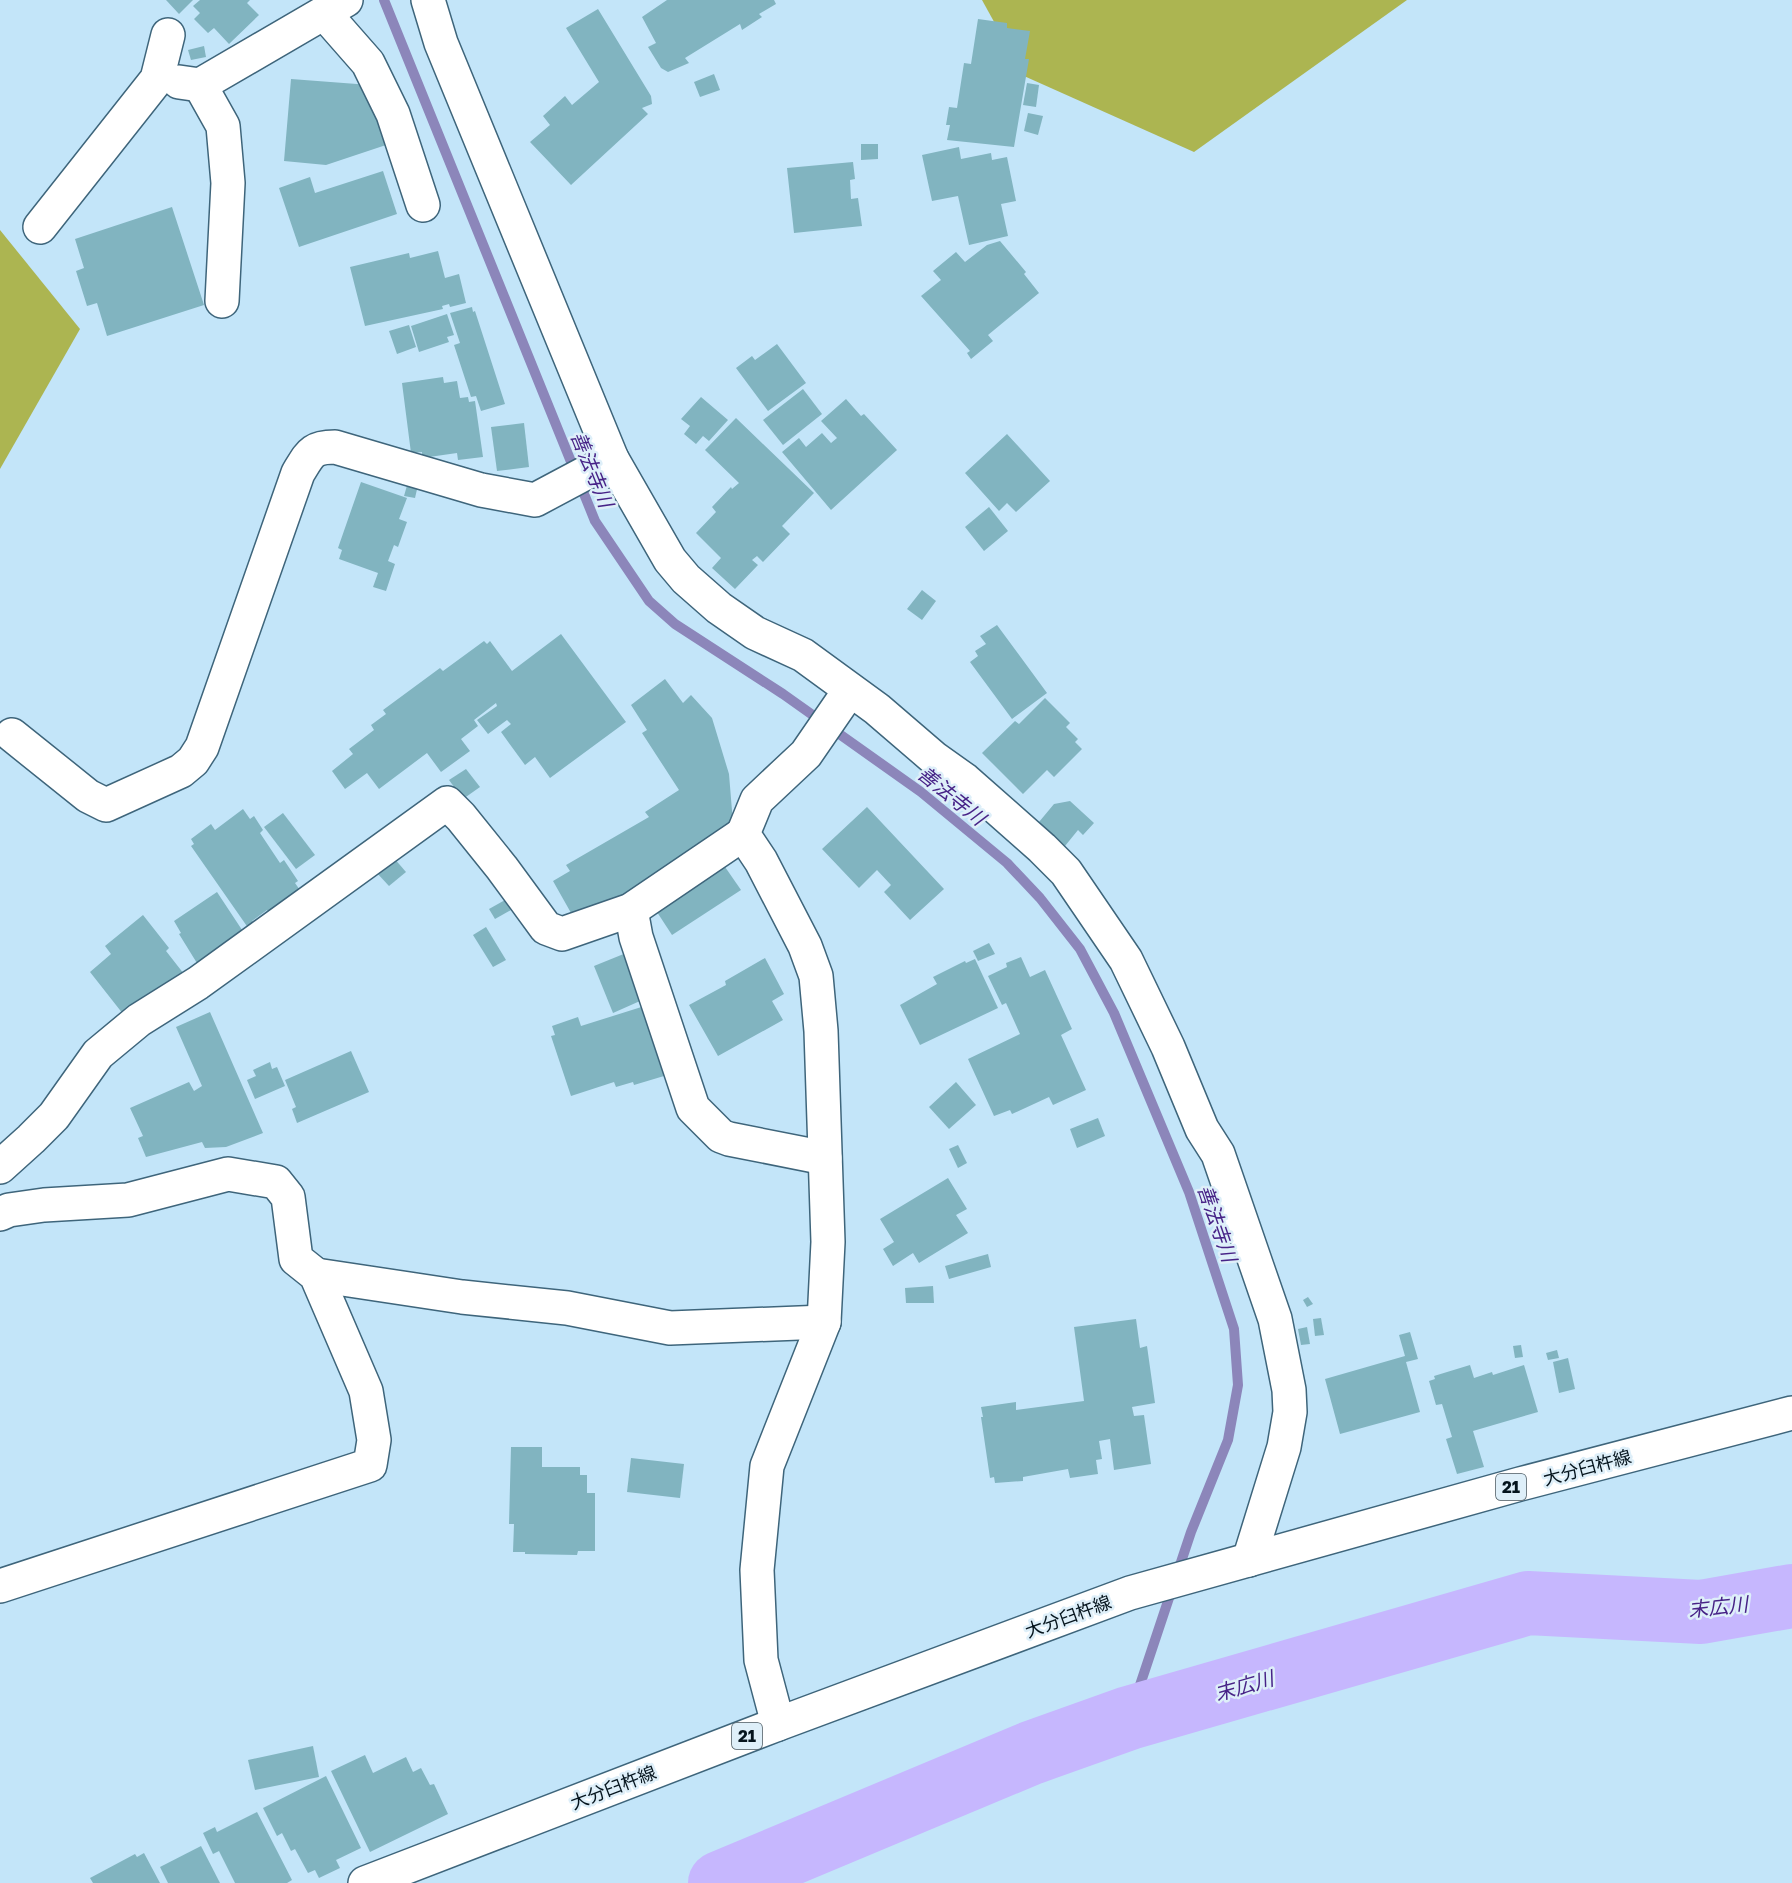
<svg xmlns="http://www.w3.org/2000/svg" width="1792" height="1883" viewBox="0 0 1792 1883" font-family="'Golos Text','Noto Sans JP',sans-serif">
  <rect width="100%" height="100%" fill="#c3e5f9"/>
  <g fill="#acb551">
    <path d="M982,0H1407L1194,152L1024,76Z"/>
    <path d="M0,230L80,329L0,469Z"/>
  </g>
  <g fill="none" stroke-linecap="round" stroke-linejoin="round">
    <path stroke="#8c86ba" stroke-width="10" d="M384,0L595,521L649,601L675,624L783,694L921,792L1007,863L1040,898L1080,949L1114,1013L1189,1192L1234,1329L1238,1385L1228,1440L1191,1532L1129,1718"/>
    <path stroke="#c6b7fe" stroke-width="64" d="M720,1883L1031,1753L1129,1718L1528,1603L1701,1612L1792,1596"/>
  </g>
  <g fill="#81b4c0">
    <path d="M166,0H193L179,14Z"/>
    <path d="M200,0H250L247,3L259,15L229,44L214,28L208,33L194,19L200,13L193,6Z"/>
    <path d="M667,0H774L776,4L759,14L762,17L742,30L740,24L685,58L689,63L668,72L661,68L648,47L656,43L642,17Z"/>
    <path d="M598,9L651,96L652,104L642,108L648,114L571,185L530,142L550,125L543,116L565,96L572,105L599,82L566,28Z"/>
    <path d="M978,19L1007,23V28L1030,31L1025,59H1029L1014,147L947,140L950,125H946L949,107L957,108L964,63L971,64Z"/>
    <path d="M204,46L206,57L191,60L188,50Z"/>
    <path d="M714,74L720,90L700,97L694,82Z"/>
    <path d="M291,79L370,85V106L379,105L392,143L326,165L284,161Z"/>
    <path d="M1027,83L1039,85L1036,107L1023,105Z"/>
    <path d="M1028,113L1043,116L1038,135L1024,131Z"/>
    <path d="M861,144H878V159L861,160Z"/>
    <path d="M959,147L961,159L991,153L992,160L1007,157L1016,201L1001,204L1008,236L969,245L958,196L932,201L922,155Z"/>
    <path d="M853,162L855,179L850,180L851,199L858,198L862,226L794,233L787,168Z"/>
    <path d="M383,171L397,214L299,247L279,188L310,177L315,193Z"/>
    <path d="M172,207L204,305L107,336L97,303L87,306L76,271L84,268L75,239Z"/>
    <path d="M1000,241L1026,272L1024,274L1039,293L988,335L993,341L971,359L967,353L970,351L921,296L941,280L933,271L956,252L965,262L987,245Z"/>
    <path d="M438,251L445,278L459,274L466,303L450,307L449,304L442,306L443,309L365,326L350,267L409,253L410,258Z"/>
    <path d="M472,307L473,312L475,311L505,404L481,411L476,396L471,397L454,345L460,343L450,313Z"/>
    <path d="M447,314L454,335L447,337L449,342L419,352L411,326Z"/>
    <path d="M409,325L416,347L397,354L389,331Z"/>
    <path d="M777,344L806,383L768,411L736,368L752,356L755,360Z"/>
    <path d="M443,377L444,383L457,381L460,398L468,397L469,402L475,401L483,457L458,460L457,453L422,458V452L411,453L402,383Z"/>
    <path d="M803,389L822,414L783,445L763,420Z"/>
    <path d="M701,397L728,420L709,441L703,436L696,444L684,434L690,426L681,419Z"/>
    <path d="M846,399L861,416L864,414L897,450L831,510L782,452L799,438L806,447L822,433L831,443L837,438L821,421Z"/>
    <path d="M736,418L814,493L782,526L790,534L763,562L757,556L752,560L758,565L735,589L712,568L721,558L696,533L716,512L712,507L731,487L732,489L739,483L705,450Z"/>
    <path d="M524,423L529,467L497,471L491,427Z"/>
    <path d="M1007,434L1050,481L1016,512L1007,503L999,511L965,473Z"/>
    <path d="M361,482L407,498L399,519L407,522L398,547L394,545L388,561L395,564L386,591L373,587L378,573L339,559L342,550L338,548Z"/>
    <path d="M408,482L418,485L415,498L404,496Z"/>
    <path d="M989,507L1008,531L984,551L965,527Z"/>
    <path d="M922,590L936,601L922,620L907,609Z"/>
    <path d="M997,625L1047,693L1012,719L970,662L978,656L975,651L986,644L980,636Z"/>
    <path d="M561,634L626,722L550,778L535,757L525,765L501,732L511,724L507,720L488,734L477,720L497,706L496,703L474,720L478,726L461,739L470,751L441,772L427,753L379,789L367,773L345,789L332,771L353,754L349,749L374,730L371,725L386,714L383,710L440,668L443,671L484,641L487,644L490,641L512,671Z"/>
    <path d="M665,679L683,703L691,695L712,718L729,774L733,823L640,887L575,920L553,881L570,871L566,865L649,817L645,812L679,790L642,733L647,730L631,705Z"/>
    <path d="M1045,698L1070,723L1066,727L1078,739L1075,742L1082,749L1054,777L1047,770L1023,794L982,753L1015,721L1019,724Z"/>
    <path d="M466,769L480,787L463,799L449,780Z"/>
    <path d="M1070,801L1094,823L1083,835L1078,830L1065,846L1039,822L1054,804Z"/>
    <path d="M867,807L944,889L910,920L884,892L891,885L877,870L859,888L822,849Z"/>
    <path d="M243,809L250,819L254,816L263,830L260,833L280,863L284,860L298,881L295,883L304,896L273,918L267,910L252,921L257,928L251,932L191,846L194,844L191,839L211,824L215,830Z"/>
    <path d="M283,813L315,855L296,869L264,827Z"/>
    <path d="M393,857L406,872L389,886L376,872Z"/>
    <path d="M723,864L741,890L672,935L655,909Z"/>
    <path d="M217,892L248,939L200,968L179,934L181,933L174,921Z"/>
    <path d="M505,900L511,910L495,919L489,909Z"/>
    <path d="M143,915L169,948L166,951L184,974L127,1019L90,972L111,954L105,946Z"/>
    <path d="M486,927L506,960L493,967L473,935Z"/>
    <path d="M989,943L995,954L978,961L973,951Z"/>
    <path d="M631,951L649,997L613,1013L594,966Z"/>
    <path d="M1021,957L1030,977L1045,970L1072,1029L1061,1035L1086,1090L1053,1105L1049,1097L1012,1114L1010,1110L994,1116L968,1059L1020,1034L1006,1003L1002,1005L988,976L1007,967L1006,963Z"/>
    <path d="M765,958L784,994L772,1001L783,1020L718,1056L689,1005L726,985L725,981Z"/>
    <path d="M975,959L998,1008L920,1045L900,1005L937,984L933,977L965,961L966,963Z"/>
    <path d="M651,1004L674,1073L634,1085L633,1082L616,1087L614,1082L571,1096L551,1036L555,1035L552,1026L578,1017L581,1026Z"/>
    <path d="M210,1012L263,1133L226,1147L205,1148L202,1142L146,1157L138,1138L143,1136L130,1108L189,1082L194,1091L202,1086L176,1027Z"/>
    <path d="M351,1051L369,1092L297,1123L292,1109L296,1107L285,1080Z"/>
    <path d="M270,1062L272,1069L277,1067L285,1086L255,1099L247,1080L256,1076L253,1070Z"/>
    <path d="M956,1082L976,1105L949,1129L929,1107Z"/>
    <path d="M1098,1118L1105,1136L1077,1148L1070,1129Z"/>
    <path d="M958,1145L967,1163L958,1168L949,1149Z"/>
    <path d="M948,1178L967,1209L956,1215L968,1233L919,1263L913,1253L893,1266L883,1249L894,1242L880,1219Z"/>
    <path d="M988,1254L991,1267L949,1279L945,1266Z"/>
    <path d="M933,1286L934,1303H906L905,1288Z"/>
    <path d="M1308,1297L1313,1304L1307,1307L1303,1300Z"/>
    <path d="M1321,1318L1324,1335L1315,1336L1313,1319Z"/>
    <path d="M1136,1319L1140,1348L1147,1346L1155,1403L1132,1407L1134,1416L1144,1415L1151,1464L1114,1470L1110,1439L1099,1441L1102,1459L1096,1460L1098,1474L1070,1478L1068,1469L1023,1477V1481L995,1483L994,1477L990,1478L981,1417H983L981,1407L1016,1402V1410L1084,1401L1074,1327Z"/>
    <path d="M1307,1327L1310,1344L1301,1345L1298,1329Z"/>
    <path d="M1410,1332L1418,1359L1406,1362L1420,1412L1340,1434L1325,1379L1405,1356L1399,1335Z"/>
    <path d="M1521,1345L1523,1357L1515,1358L1513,1346Z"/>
    <path d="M1557,1350L1559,1358L1548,1360L1546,1353Z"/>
    <path d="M1568,1358L1575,1389L1559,1393L1553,1362Z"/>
    <path d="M1470,1365L1474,1378L1492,1372L1493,1375L1524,1365L1538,1412L1473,1431L1484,1467L1457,1474L1446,1439L1452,1437L1442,1404L1436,1405L1429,1381L1435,1379L1434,1376Z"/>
    <path d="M511,1447H542V1467H580V1475H587V1493H595V1551H578L577,1555L525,1554V1552H513L514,1524H509Z"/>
    <path d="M631,1458L684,1464L680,1498L627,1492Z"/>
    <path d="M313,1746L319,1777L255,1790L248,1760Z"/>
    <path d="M365,1755L373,1773L406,1757L413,1772L421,1768L430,1785L434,1784L448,1814L370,1852L331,1771Z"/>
    <path d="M326,1776L361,1848L336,1860L340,1868L319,1878L315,1870L308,1873L295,1849L291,1851L282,1833L277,1836L263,1808Z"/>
    <path d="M257,1812L292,1880L287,1883H235L219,1851L213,1854L203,1833L215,1827L217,1832Z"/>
    <path d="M201,1846L220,1883H168L160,1867Z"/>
    <path d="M144,1853L160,1883H93L90,1878L135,1854L137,1857Z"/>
  </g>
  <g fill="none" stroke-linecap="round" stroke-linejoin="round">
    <defs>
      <g id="minor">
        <path d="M428,0L441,43L612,459L670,560L686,579L719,608L755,633L803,655L877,709L934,758L965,780L1042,848L1066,872L1126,960L1168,1047L1202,1129L1218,1154L1275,1319L1289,1390L1290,1412L1284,1447L1249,1560"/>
        <path d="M325,14L368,63L393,114L423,205"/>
        <path d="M179,82L200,85L346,0"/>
        <path d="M200,85L223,126L228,183L222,301"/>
        <path d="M40,227L157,79L168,35"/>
        <path d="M12,735L88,796L106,805L181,771L193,761L202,747L298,473C310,454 311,447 335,447L481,490L535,500L612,459"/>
        <path d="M631,910L636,937L693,1108L721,1136L729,1139L825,1158"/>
        <path d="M0,1167L31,1139L54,1116L98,1054L139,1020L198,983L447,803L461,817L502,868L546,928L562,934L631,910L743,834"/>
        <path d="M0,1214L9,1210L44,1205L128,1200L228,1174L276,1182L288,1197L296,1259L316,1275L366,1391L374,1440L370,1465L0,1586"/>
        <path d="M316,1275L462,1297L567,1308L670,1328L824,1322"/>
        <path d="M778,1724L761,1660L757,1570L767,1466L824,1322L828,1242L821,1031L816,976L805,946L761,861L743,834L757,800L806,754L850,690"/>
      </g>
      <path id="primary" d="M365,1883L778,1724L1130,1593L1520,1484L1792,1413"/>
    </defs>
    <use href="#minor" stroke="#3e657b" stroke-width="36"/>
    <use href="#primary" stroke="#3e657b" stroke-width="36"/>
    <use href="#minor" stroke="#fff" stroke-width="33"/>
    <use href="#primary" stroke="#fff" stroke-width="33"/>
  </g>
  <g text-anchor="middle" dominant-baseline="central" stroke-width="5" stroke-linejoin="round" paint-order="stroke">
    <g fill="#deeff9" stroke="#46565f" stroke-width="1.5">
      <rect x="1496" y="1474" width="30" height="26" rx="4.5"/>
      <rect x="732" y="1723" width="30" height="26" rx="4.5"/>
    </g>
    <g font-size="16" font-weight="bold" fill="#05141d">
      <text x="1511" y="1487">21</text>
      <text x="747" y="1736">21</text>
    </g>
    <g font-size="18" fill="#05141d" stroke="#deeff9">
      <text transform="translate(1587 1467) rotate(-15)">大分臼杵線</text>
      <text transform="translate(1068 1616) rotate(-20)">大分臼杵線</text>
      <text transform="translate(613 1787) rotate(-21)">大分臼杵線</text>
    </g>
    <g font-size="20" font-style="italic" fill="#472387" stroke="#deeff9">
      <text transform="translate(593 469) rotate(68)">善法寺川</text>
      <text transform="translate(952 795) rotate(39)">善法寺川</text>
      <text transform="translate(1218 1223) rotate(71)">善法寺川</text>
      <text transform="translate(1718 1606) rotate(-6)">末広川</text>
      <text transform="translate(1244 1685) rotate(-16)">末広川</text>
    </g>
  </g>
</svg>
